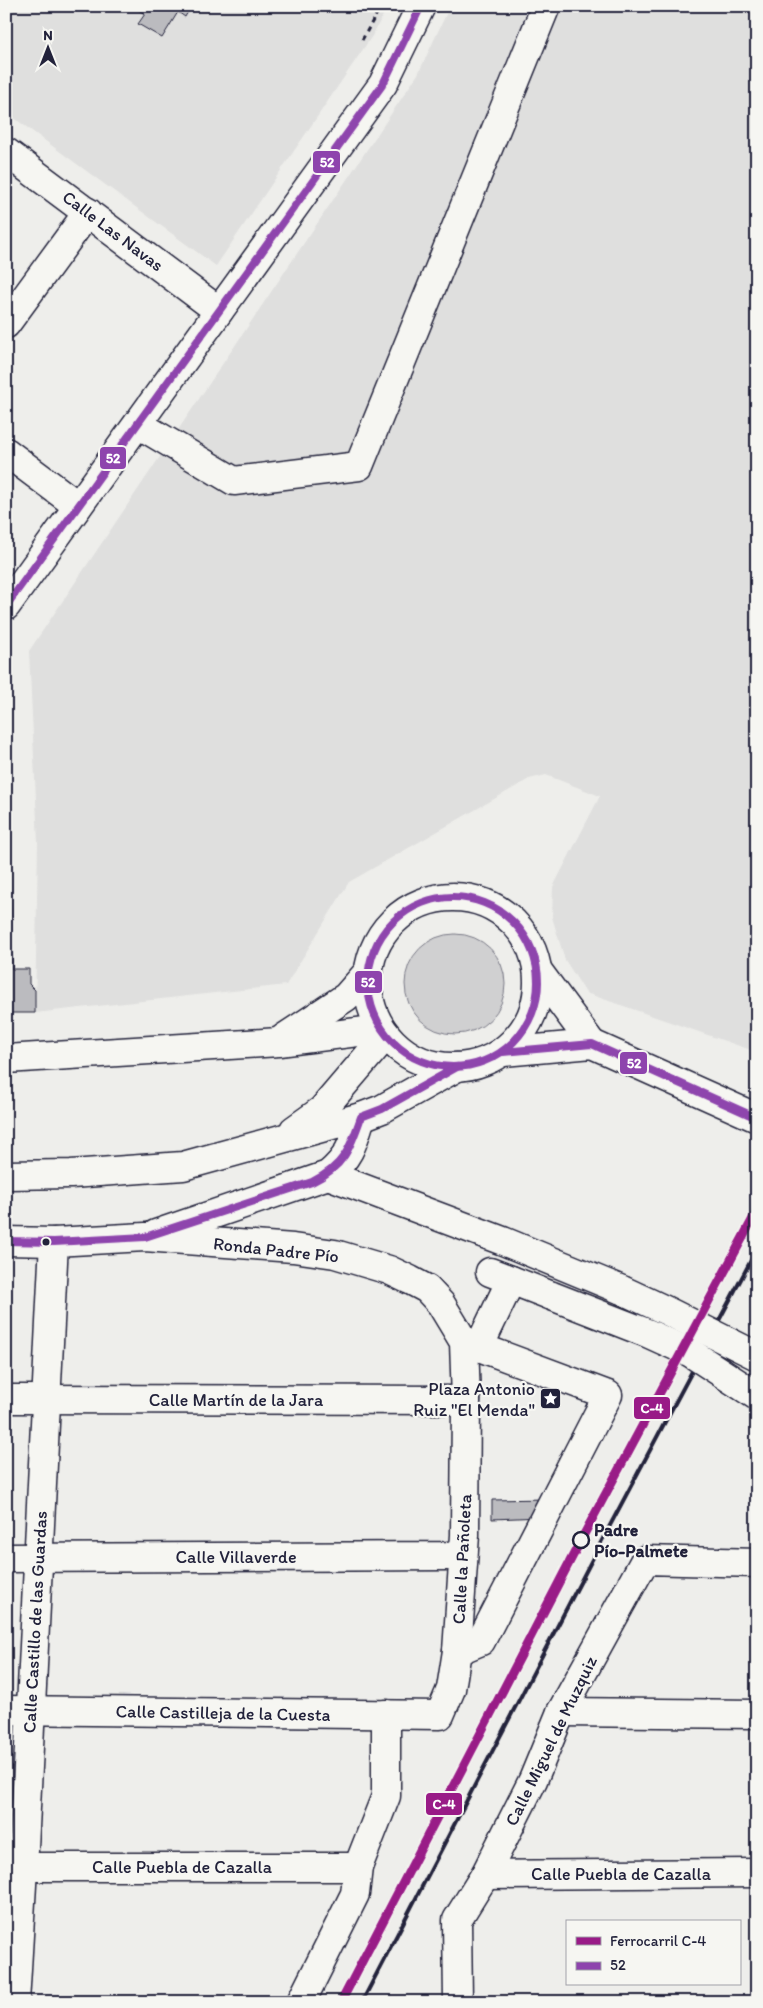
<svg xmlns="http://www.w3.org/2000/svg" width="763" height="2008" viewBox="0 0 763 2008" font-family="Itim,sans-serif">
  <rect width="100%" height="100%" fill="#eeeeeb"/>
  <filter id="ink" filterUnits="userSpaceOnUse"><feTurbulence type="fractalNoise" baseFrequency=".02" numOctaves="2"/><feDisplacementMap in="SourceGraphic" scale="10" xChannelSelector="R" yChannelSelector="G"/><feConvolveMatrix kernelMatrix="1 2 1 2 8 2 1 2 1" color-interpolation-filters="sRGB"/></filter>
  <g filter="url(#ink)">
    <g fill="#dfdfde">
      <path d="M6,6H388L372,36L216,266L6,112Z"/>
      <path d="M450,6H757V1052L586,993L565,960L552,917L553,887L600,796L546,775L529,779L349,882L286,985L35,1013L38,843L29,651L418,74Z"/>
    </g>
    <circle fill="#d0d0d1" stroke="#797986" cx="455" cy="984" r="50"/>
    <g fill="#bbbbbf" stroke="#22223b">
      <path d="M132,6H191L185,17L178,12L162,38L138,24L145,14Z"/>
      <path d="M6,844L10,846L12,969H29V984L35,990V1013H6Z"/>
      <path d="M546,1499L542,1517L492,1519V1500Z"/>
    </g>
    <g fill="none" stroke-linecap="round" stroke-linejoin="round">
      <defs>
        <g id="minor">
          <path d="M6,152L219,311"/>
          <path d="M6,324L88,212"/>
          <path d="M138,424L234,481L359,466L546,6"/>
          <path d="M6,452L78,506"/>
          <path d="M6,606L383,84L421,6"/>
          <circle cx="453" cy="982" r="85"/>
          <path d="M538,971L592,1044"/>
          <path d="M284,1038L346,997L368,972"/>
          <path d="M503,1052L592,1044L757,1118"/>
          <path d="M6,1059L279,1042L381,1029"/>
          <path d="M294,1130L322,1110L386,1035"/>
          <path d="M6,1175L71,1174L183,1166L361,1117L382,1109L457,1067"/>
          <path d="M328,1175L503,1241L622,1290"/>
          <path d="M156,1234L328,1175C350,1157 353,1143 361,1117"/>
          <path d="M6,1241L54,1242L145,1237L293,1248L335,1254L389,1270L410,1280L427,1289L441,1304L464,1342L466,1400L465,1535L457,1651L451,1689L440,1715L6,1710"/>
          <path d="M490,1272L511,1280"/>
          <path d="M464,1342L479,1347L511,1280L552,1296"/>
          <path d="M6,1399L466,1400"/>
          <path d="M6,1558L449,1556L458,1554L463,1548"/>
          <path d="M457,1651L481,1641L608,1395L479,1347"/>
          <path d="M561,1712L757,1714"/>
          <path d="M6,1867H358"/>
          <path d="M485,1875L757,1873"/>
          <path d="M15,2002L23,1868L54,1242"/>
          <path d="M301,2002L355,1894L358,1867L386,1796V1714"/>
          <path d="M458,2002L457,1920L485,1875L533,1780L561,1712L645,1560L757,1563"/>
        </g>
      </defs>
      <use href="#minor" stroke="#22223b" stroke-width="31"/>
      <path stroke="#22223b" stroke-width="3" stroke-dasharray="5 4" stroke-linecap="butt" d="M362,40L381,6"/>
      <use href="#minor" stroke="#f6f6f2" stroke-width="28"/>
      <path stroke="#22223b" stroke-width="4" d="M362,2002L598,1548L757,1249"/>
      <defs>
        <g id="minor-bridge">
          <path d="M622,1290L665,1310L757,1356"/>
          <path d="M552,1296L647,1333L691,1353L757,1396"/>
        </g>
      </defs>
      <use href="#minor-bridge" stroke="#22223b" stroke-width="31" stroke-linecap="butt"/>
      <use href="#minor-bridge" stroke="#f6f6f2" stroke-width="28"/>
      <defs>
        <g id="bus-1">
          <path d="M6,606L383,84L421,6"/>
          <circle cx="453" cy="982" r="85"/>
          <path d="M503,1052L592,1044L757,1118"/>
          <path d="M6,1241L54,1242L145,1237L312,1182C344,1166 350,1149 361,1117L382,1109L457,1067"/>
        </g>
      </defs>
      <use href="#bus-1" stroke="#f6f6f2" stroke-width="11"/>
      <use href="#bus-1" stroke="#8e44ad" stroke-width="8"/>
      <defs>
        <path id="rail-1" d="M341,2002L581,1540L757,1211"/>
      </defs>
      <use href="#rail-1" stroke="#f6f6f2" stroke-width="12"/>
      <use href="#rail-1" stroke="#991b87" stroke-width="9"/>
    </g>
  </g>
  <defs>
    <symbol id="sight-square" viewBox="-11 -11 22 22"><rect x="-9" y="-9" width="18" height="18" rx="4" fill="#22223b" stroke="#f6f6f2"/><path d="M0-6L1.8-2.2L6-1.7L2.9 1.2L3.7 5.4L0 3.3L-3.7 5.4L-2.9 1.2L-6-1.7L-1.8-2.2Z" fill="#fff"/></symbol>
  </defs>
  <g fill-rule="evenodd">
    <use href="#sight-square" x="538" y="1386" width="25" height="25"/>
  </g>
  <circle fill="#22223b" stroke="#f6f6f2" stroke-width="2" cx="46" cy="1242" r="4.5"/>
  <circle fill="#f6f6f2" stroke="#22223b" stroke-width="2.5" cx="581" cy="1540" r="8"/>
  <g text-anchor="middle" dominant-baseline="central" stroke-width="4.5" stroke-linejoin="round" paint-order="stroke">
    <g font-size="18" fill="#22223b" stroke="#f6f6f2">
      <text transform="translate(113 231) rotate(37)">Calle Las Navas</text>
      <text transform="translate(276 1250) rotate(6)">Ronda Padre Pío</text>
      <text x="236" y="1400">Calle Martín de la Jara</text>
      <text x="236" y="1557">Calle Villaverde</text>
      <text transform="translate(462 1559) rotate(-87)">Calle la Pañoleta</text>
      <text transform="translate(35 1622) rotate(-87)">Calle Castillo de las Guardas</text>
      <text transform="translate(223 1713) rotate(1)">Calle Castilleja de la Cuesta</text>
      <text transform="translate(551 1741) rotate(-64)">Calle Miguel de Muzquiz</text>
      <text x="182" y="1867">Calle Puebla de Cazalla</text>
      <text x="621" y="1874">Calle Puebla de Cazalla</text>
    </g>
    <g font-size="18" fill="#22223b" stroke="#f6f6f2" text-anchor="end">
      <text x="535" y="1389">Plaza Antonio<tspan x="535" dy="21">Ruiz "El Menda"</tspan></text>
    </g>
    <g font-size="18" font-weight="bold" fill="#22223b" stroke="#f6f6f2" text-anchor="start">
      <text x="594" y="1530">Padre<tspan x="594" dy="21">Pío-Palmete</tspan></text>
    </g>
  </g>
  <g stroke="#f6f6f2" stroke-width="2">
    <rect x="312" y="150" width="29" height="24" rx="5" fill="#8e44ad"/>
    <rect x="99" y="446" width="28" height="24" rx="5" fill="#8e44ad"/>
    <rect x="354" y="970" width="29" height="24" rx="5" fill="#8e44ad"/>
    <rect x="619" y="1051" width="29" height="24" rx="5" fill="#8e44ad"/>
    <rect x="633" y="1396" width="38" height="24" rx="5" fill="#991b87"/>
    <rect x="425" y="1792" width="38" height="24" rx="5" fill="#991b87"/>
  </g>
  <g font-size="14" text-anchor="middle" font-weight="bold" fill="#fff">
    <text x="327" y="167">52</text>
    <text x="113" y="463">52</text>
    <text x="368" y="987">52</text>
    <text x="634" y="1068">52</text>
    <text x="652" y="1413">C-4</text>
    <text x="444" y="1809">C-4</text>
  </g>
  <rect width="763" height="2008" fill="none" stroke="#f6f6f2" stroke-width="25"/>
  <rect x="12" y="12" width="738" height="1983" fill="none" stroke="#22223b" stroke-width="2" filter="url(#ink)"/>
  <rect x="566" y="1920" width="175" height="65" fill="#f6f6f2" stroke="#a1a1a9"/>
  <rect x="576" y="1937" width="25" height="8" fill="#991b87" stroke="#a1a1a9"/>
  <text x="610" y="1946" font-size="15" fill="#22223b">Ferrocarril C-4</text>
  <rect x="576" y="1962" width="25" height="8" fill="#8e44ad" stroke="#a1a1a9"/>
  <text x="610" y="1970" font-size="15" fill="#22223b">52</text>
  <g transform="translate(48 48)" stroke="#f6f6f2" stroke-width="4" paint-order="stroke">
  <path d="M0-4L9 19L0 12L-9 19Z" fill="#22223b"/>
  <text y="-8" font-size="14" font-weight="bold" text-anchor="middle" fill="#22223b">N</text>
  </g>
</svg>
